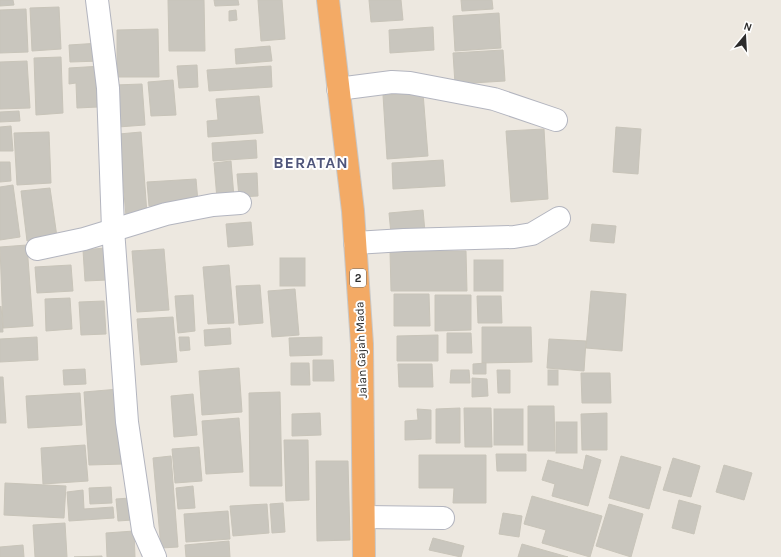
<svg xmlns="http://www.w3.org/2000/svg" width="781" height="557" viewBox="0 0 781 557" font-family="Karla,sans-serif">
  <rect width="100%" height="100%" fill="#ede8e0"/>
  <g fill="#c9c6be" stroke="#c8c4b9">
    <path d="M0,0H13L14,5L0,6Z"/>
    <path d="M168,0H204L205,51H169Z"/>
    <path d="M214,0H238L239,5L215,6Z"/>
    <path d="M258,0H282L285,39L261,41Z"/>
    <path d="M369,0H401L403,20L371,22Z"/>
    <path d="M461,0H492L493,9L462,11Z"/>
    <path d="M59,7L61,49L32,51L30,8Z"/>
    <path d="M26,9L28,52L0,53V10Z"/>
    <path d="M236,10L237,20L229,21V11Z"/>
    <path d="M499,13L501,48L455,51L453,16Z"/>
    <path d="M433,27L434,50L390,53L389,30Z"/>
    <path d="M158,29L159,77H117V30Z"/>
    <path d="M100,43L101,61L70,62L69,45Z"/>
    <path d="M270,46L272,61L236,64L235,49Z"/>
    <path d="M503,50L505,81L455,84L453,53Z"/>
    <path d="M61,57L63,113L36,115L34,58Z"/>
    <path d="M27,61L30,108L0,109V62Z"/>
    <path d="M197,65L198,87L179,88L177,66Z"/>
    <path d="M102,66L96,83L98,107L77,108L76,83L69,84V68Z"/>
    <path d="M271,66L272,87L209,91L207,70Z"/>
    <path d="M173,80L176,115L151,116L148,82Z"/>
    <path d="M142,84L145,125L118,127L115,85Z"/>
    <path d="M423,93L428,156L387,159L383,95Z"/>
    <path d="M259,96L263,133L208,137L207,121L218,120L216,99Z"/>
    <path d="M19,111L20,121L0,122V112Z"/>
    <path d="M11,126L13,151H0V127Z"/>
    <path d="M616,127L641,129L638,174L613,172Z"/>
    <path d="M544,129L548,199L511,202L506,131Z"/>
    <path d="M49,132L51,183L17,185L14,133Z"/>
    <path d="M141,132L147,214L126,216L119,134Z"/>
    <path d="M256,140L257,158L213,161L212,143Z"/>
    <path d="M443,160L445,186L393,189L392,163Z"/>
    <path d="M231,161L234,197L217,199L214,163Z"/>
    <path d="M0,162H10L11,181L0,182Z"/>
    <path d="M257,173L258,196L239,197L237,174Z"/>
    <path d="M196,179L198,202L149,206L147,182Z"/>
    <path d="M13,185L20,237L0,240V187Z"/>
    <path d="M50,188L57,237L27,241L21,191Z"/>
    <path d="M423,210L425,232L391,234L389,213Z"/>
    <path d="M251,222L253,245L228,247L226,224Z"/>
    <path d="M592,224L616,226L614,243L590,241Z"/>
    <path d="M27,245L33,326L3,328L0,247Z"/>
    <path d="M105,248L107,280L85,281L83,250Z"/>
    <path d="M164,249L169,310L137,312L132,251Z"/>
    <path d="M390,251H466L467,291H391Z"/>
    <rect x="280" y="258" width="25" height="28"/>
    <rect x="474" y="260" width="29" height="31"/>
    <path d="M71,265L73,291L37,293L35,267Z"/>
    <path d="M229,265L234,323L208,324L203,267Z"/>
    <path d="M260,285L263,323L239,325L236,286Z"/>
    <path d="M295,289L299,335L272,337L268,291Z"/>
    <path d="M591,291L626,294L622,351L586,348Z"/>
    <path d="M394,294H429L430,326H394Z"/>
    <path d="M193,295L195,331L178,333L175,296Z"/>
    <path d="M435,295H471V330L435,331Z"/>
    <path d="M477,296H501L502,323H478Z"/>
    <path d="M70,298L72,329L46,331L45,299Z"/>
    <path d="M104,301L106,334L81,335L79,302Z"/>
    <path d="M1,306L3,332H0V307Z"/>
    <path d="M173,317L177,362L141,365L137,319Z"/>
    <path d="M482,327H531L532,362L482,363Z"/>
    <path d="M230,328L231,344L205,346L204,330Z"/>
    <path d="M447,333H471L472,353H447Z"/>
    <path d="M438,335V361H397V336Z"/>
    <path d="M37,337L38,360L0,362V339Z"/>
    <path d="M179,337H189L190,350L180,351Z"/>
    <path d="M322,337V355L290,356L289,338Z"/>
    <path d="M549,339L586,341L584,371L547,368Z"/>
    <path d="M313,360H333L334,381H313Z"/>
    <path d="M291,363H309L310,385H291Z"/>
    <path d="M486,363V374H473V364Z"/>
    <path d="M398,364H432L433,387H399Z"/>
    <path d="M239,368L242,412L202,415L199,371Z"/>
    <path d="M85,369L86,384L64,385L63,370Z"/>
    <path d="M451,370H469L470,383H450Z"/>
    <path d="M497,370H510V393H498Z"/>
    <rect x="548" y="370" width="10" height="15"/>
    <path d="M581,373H610L611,403H582Z"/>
    <path d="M0,377H3L6,423H0Z"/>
    <path d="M472,378L487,379L488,396L472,397Z"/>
    <path d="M119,389L124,464L89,465L84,392Z"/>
    <path d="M280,392L282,486H250L249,393Z"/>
    <path d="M80,393L82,425L28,428L26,396Z"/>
    <path d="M193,394L197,435L174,437L171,396Z"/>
    <path d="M528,406H554L555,451H528Z"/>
    <path d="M460,408V443H436V409Z"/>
    <path d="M464,408H491L492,447H465Z"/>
    <path d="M417,409L431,410V439L405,440V421L418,420Z"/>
    <rect x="494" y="409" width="29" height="36"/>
    <path d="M320,413L321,435L292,436V414Z"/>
    <path d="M607,413V450H582L581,414Z"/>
    <path d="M239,418L243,472L206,474L202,421Z"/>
    <rect x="556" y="422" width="21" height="31"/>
    <path d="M284,440H308L309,500L286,501Z"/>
    <path d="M85,445L88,481L43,484L41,448Z"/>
    <path d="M199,447L202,481L175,483L172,449Z"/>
    <path d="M496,454H526V471H497Z"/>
    <path d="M419,455H486V503H453L454,488H419Z"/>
    <path d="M586,455L601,460L588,506L552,496L555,484L542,480L548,460L583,470Z"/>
    <path d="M171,456L178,547L161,548L153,458Z"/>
    <path d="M621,456L661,467L649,509L609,498Z"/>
    <path d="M673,458L700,466L691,497L663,490Z"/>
    <path d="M316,461H348L350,540L317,541Z"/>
    <path d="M724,465L752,473L744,500L716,492Z"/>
    <path d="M5,483L66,486L64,518L4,515Z"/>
    <path d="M193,486L195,508L178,509L176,488Z"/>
    <path d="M111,487L112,503L90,504L89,488Z"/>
    <path d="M83,490L84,509L113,507L114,518L69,521L67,492Z"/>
    <path d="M532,496L602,516L590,557L542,543L546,530L524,524Z"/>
    <path d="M130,498L132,520L118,521L116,499Z"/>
    <path d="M679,500L701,506L694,534L672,528Z"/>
    <path d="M283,503L285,532L272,533L270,504Z"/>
    <path d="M267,504L269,533L233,536L230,506Z"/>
    <path d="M609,504L643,514L631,557L596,546Z"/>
    <path d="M228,511L230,539L186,542L184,514Z"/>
    <path d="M503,513L522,516L519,537L499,534Z"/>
    <path d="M65,523L67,557H35L33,525Z"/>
    <path d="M134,531L135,557H107L106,533Z"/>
    <path d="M433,538L464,546L461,557L429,550Z"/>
    <path d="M229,541L230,557H186L185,545Z"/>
    <path d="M522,544L568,557H518Z"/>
    <path d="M23,545L24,557H0V547Z"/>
    <path d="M102,556V557H74Z"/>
  </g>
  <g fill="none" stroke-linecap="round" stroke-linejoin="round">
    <defs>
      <g id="street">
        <path d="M97,0L108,88L113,229L127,422L143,530L155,557"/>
        <path d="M338,89L392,82L410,83L494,99L556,120"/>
        <path d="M355,243L404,240L514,237L532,234L559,218"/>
        <path d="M37,249L84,239L166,214L213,205L240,203"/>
        <path d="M364,517L443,518"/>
      </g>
      <path id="highway" d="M328,0L353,211L362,344L364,557"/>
    </defs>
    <use href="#street" stroke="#b3b5bf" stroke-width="24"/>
    <use href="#highway" stroke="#c8c8c8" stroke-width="24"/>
    <use href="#street" stroke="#fff" stroke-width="22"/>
    <use href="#highway" stroke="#f3aa65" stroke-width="22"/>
  </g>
  <g text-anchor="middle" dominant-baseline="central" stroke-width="4" stroke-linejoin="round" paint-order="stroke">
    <rect fill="#fff" stroke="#6b6b6b" stroke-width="1" x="350" y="269" width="16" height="18" rx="3"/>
    <g font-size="11" font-weight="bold" fill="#2c2c2c">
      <text x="358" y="278">2</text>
    </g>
    <g font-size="12" fill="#2c2c2c" stroke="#fff">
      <text transform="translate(361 350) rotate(-92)">Jalan Gajah Mada</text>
    </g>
    <g font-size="16" font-weight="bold" letter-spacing="1" fill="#4f557a" stroke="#fff">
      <text x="311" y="162">BERATAN</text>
    </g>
  </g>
  <g transform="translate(745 36) rotate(18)" stroke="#ffffff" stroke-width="3" paint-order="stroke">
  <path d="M0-3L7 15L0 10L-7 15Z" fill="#2c2c2c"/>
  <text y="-6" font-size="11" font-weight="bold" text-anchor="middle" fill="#2c2c2c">N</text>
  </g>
</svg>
